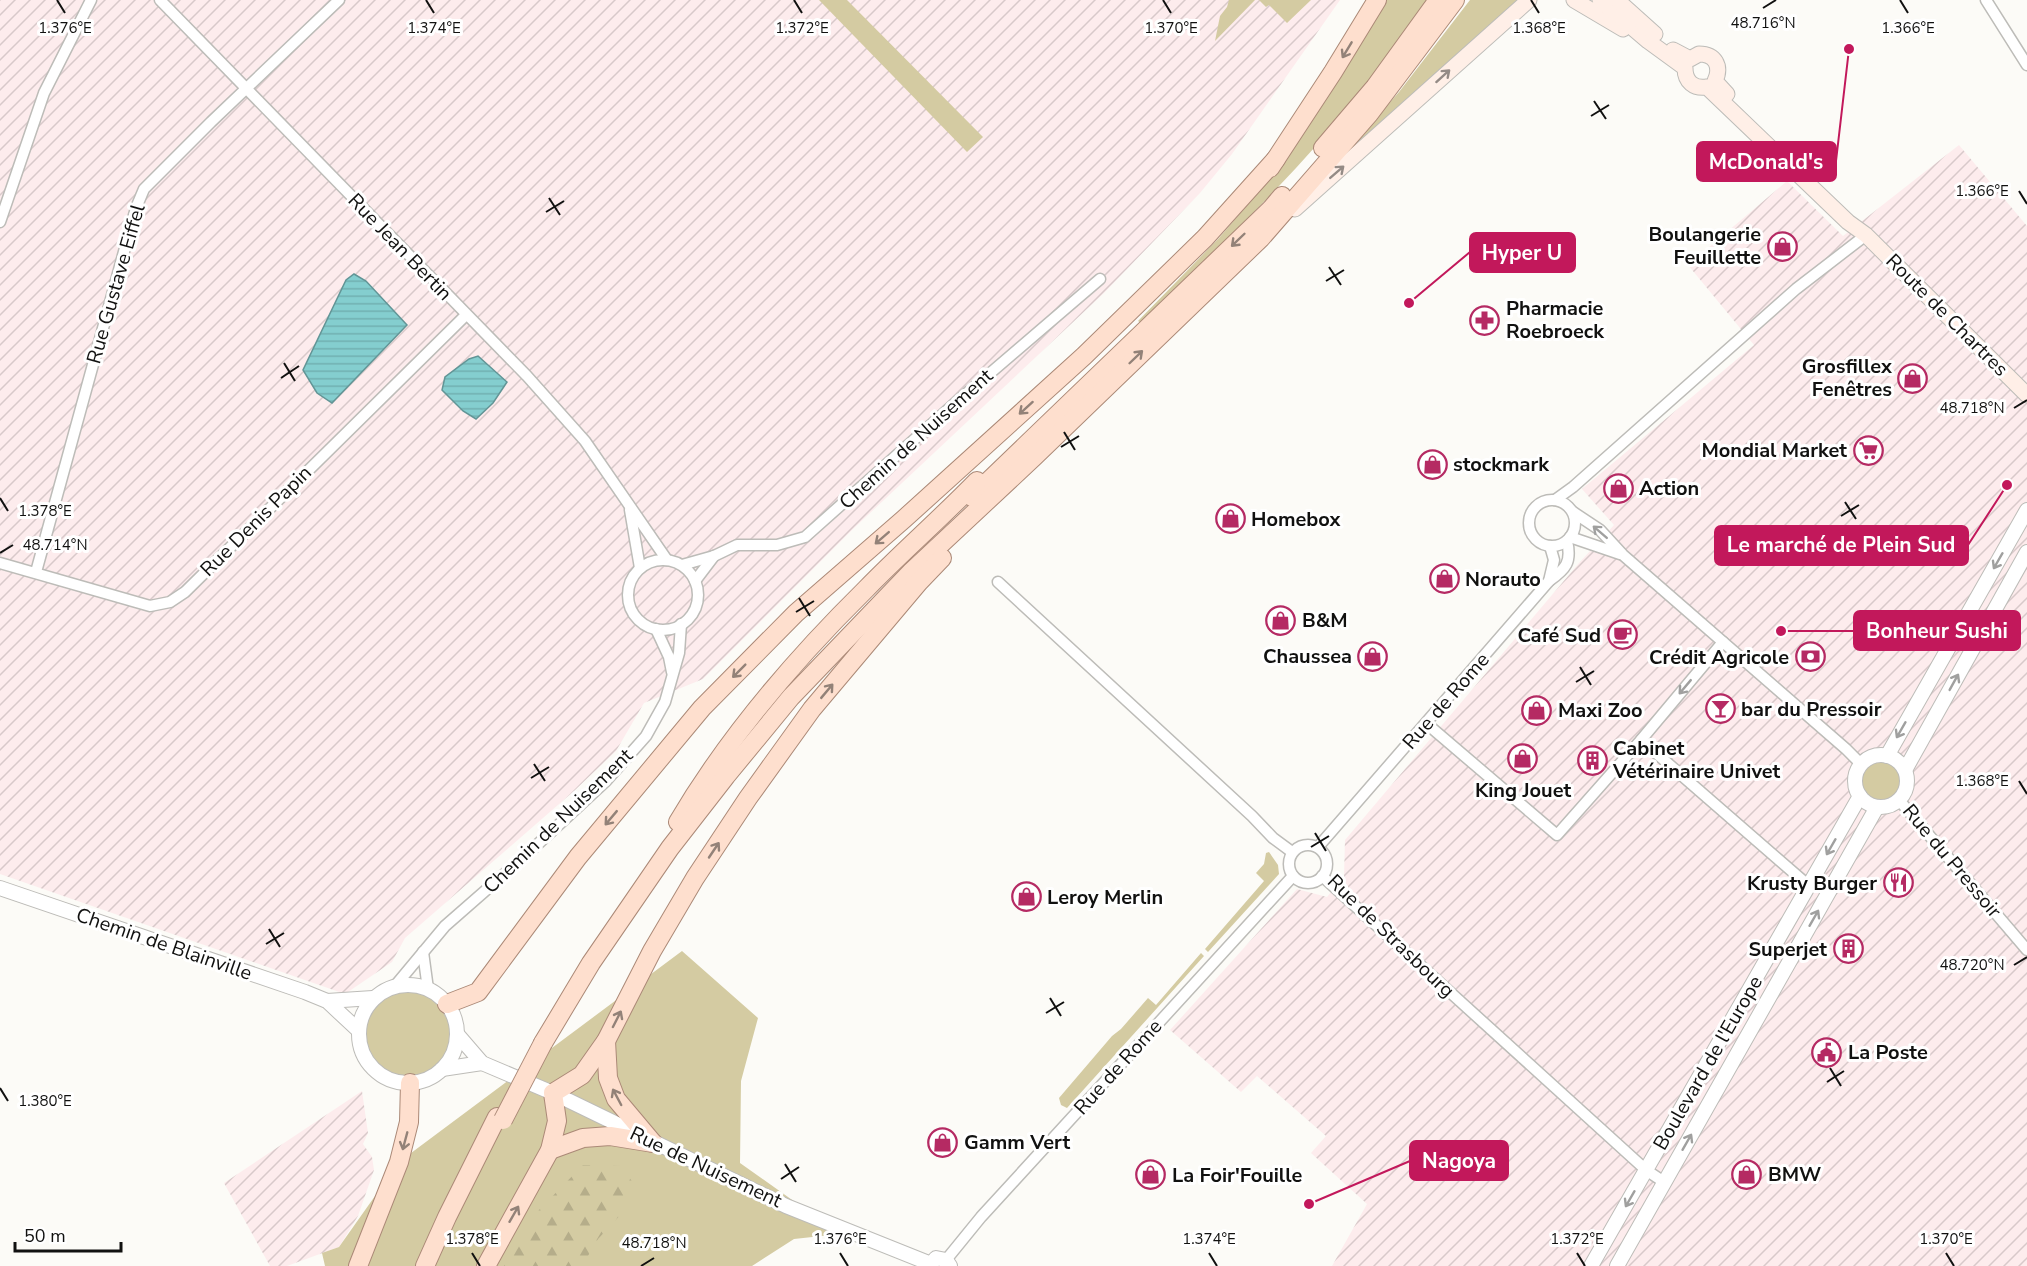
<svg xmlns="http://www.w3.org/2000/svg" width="2027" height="1266" viewBox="0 0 2027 1266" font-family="'Nunito Sans',sans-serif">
  <defs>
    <pattern id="industrial-furrows" width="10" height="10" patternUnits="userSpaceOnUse" patternTransform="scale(1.5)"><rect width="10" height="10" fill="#fdeced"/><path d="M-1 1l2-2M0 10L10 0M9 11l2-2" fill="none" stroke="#d8c9ca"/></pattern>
    <pattern id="forest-firs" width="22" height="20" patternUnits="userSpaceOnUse" patternTransform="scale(1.5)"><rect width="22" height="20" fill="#d4cba2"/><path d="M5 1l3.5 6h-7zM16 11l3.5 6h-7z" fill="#b5ad8a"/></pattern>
    <pattern id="water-rules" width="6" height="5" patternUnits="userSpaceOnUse" patternTransform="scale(1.5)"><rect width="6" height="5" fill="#84cecf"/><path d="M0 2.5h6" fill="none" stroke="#71b0b1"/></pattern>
  </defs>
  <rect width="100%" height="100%" fill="#fcfbf7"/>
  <g fill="url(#industrial-furrows)">
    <path d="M0,0H1340L1232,154L1200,193L1104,293L852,530L703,679L644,703L616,751L574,791L405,938L392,962L345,994L0,874Z"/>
    <path d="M1959,145L2027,226V1266H1332L1367,1204L1311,1153L1326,1136L1257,1076L1241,1092L1170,1030L1297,889L1327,897L1344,876L1345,840L1579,563L1614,525L1582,489L1754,345L1688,265L1787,181L1843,236Z"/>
    <path d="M362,1091L368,1133L363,1144L372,1157L374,1170L358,1216L339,1247L287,1266H270L224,1183Z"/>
  </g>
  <g fill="#d4cba2">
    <path d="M819,0H847L983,137L967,152Z"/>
    <path d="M1229,0H1255L1215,41L1220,16L1227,7Z"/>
    <path d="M1259,0H1311L1287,23L1269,5L1266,7Z"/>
    <path d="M1384,0H1429C1389,59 1344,116 1296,168C1246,222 1193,272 1141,323L1138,321L1219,238L1259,191Z"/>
    <path d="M1470,0H1521L1490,25L1348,156L1345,153L1399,92Z"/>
    <circle cx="1882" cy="781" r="21"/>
    <path d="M1269,852L1278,865L1279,874L1208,952L1205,949L1264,881L1256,873L1264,864L1266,853Z"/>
    <path d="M682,951L758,1018L741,1081L740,1163L840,1234L794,1239L752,1266H325L322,1253L339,1247L399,1162Z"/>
    <path d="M1201,953L1204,956L1067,1108L1061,1105L1059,1098L1112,1036L1121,1029L1148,998L1156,1005Z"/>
    <circle cx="408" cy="1035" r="43"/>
  </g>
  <path fill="url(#forest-firs)" d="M583,1165L621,1166L636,1187L637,1197L598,1239L582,1266H504L539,1210Z"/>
  <g fill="url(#water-rules)" stroke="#629596" stroke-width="1.5">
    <path d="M354,274L366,281L407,325L332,403L317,393L303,370L346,280Z"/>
    <path d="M478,356L507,382L493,403L476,419L463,411L442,390L445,377L469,359Z"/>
  </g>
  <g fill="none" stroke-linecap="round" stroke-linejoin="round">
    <defs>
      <g id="minor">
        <path d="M160,0L527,376L585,441L667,560"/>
        <path d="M1986,0L2027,65"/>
        <path d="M0,222L44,93L91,0"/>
        <circle cx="1552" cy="523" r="23"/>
        <path d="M1555,500L1573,487L1796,289L1866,235"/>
        <path d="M630,510L640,568"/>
        <path d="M1573,512L1600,530L1623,555L1846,749L1861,764"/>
        <path d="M1570,537L1620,554"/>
        <circle cx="663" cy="595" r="35"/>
        <path d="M0,563L150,606L170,602L185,592L466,315"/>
        <path d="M682,565L714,556L737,545H777L805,537L953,405L1100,279"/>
        <path d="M36,572L136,208L144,189L211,122L339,0"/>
        <path d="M695,581L714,556"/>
        <path d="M1549,581L1554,560L1550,546"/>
        <path d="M998,582L1252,816L1273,838L1292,852"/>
        <path d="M656,629L669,657L672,672"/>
        <path d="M1427,724L1557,835L1641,740L1723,642"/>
        <path d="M1641,740L1809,886"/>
        <path d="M1899,800L2027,950"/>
        <circle cx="1308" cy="864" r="19"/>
        <path d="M1318,847L1549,581C1566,569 1572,562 1567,541"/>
        <path d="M1322,876L1646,1170L1664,1182"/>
        <path d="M423,952L428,989"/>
        <path d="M395,986L445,926L525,856L606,781L646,736L665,702L679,653L681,624"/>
        <path d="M946,1260L981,1217L1293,876"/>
      </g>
      <g id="tertiary">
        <circle cx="1881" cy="781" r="26"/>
        <path d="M1887,756L2027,510"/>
        <path d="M1905,770L2027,552"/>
        <path d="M0,888L305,992L327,1001L358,1030"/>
        <circle cx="408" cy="1034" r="49"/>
        <path d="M327,1001L373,998"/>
        <path d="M457,1034L482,1063L553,1093L786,1206L931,1264"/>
        <path d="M442,1069L482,1063"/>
        <path d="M931,1264L936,1258L946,1260L950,1266"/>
        <path d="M1591,1266L1860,796"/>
        <path d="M1617,1266L1877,807"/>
      </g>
      <g id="secondary">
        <path d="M1574,0L1623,29"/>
        <path d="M1600,0L1648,41L1685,68C1685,82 1694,89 1707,87L1848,222L1866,235L2027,395"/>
        <path d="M1617,0L1655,34"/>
        <path d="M1673,50L1690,59L1699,54C1715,54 1722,66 1715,81L1727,94"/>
        <path d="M1295,209L1529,0"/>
      </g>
      <g id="primary">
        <path d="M1323,148L1375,87L1438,0"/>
        <path d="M1270,168L1333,72L1377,0"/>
        <path d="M972,497L1271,209L1282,196"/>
        <path d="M678,822C727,739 797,657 866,589C902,552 941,518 977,481"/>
        <path d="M447,1004L478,992L578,857L702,708L796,613L904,519L1084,356L1205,238L1276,159"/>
        <path d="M606,1041L608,1078L616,1099L653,1143"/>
        <path d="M543,1043L591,963L670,848L726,776L791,697L912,571L1034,457L1261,238L1369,114L1455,0"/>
        <path d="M550,1150L583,1138L610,1136L653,1143"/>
        <path d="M358,1266L399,1162L409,1122L410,1083"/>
        <path d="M425,1266L447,1217L497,1117"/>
        <path d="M486,1266L550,1150L557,1121L553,1093L582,1075L606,1041L652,951L695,878L748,798L812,709L919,582L942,558"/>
      </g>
    </defs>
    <use href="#minor" stroke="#bdbcb8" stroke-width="13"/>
    <use href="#tertiary" stroke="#bdbcb8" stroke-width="16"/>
    <use href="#secondary" stroke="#bdbcb8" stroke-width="17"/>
    <use href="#primary" stroke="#ab8977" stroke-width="20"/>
    <use href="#minor" stroke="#fff" stroke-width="10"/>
    <use href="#tertiary" stroke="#fff" stroke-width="14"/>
    <use href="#secondary" stroke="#ffefe7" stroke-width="15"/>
    <use href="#primary" stroke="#fedfce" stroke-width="18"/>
    <defs>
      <path id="primary-bridge" d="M503,1120L543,1043"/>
    </defs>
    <use href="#primary-bridge" stroke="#ab8977" stroke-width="20" stroke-linecap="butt"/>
    <use href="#primary-bridge" stroke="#fedfce" stroke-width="18"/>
  </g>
  <defs><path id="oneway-shaft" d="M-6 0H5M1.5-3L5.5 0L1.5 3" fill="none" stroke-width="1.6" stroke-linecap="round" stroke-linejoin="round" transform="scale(1.5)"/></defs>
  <g stroke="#938278">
    <use href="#oneway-shaft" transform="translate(1347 50) rotate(121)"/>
    <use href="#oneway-shaft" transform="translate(1238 240) rotate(136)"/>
    <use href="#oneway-shaft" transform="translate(1136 357) rotate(-44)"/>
    <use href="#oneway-shaft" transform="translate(1026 408) rotate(138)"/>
    <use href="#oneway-shaft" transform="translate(882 538) rotate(139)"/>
    <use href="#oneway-shaft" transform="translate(739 671) rotate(135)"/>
    <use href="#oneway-shaft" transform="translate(827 691) rotate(-50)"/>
    <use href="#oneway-shaft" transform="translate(611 818) rotate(130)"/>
    <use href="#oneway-shaft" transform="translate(714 850) rotate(-56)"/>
    <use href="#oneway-shaft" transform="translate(617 1019) rotate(-63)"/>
    <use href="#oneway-shaft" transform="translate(617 1097) rotate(-118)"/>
    <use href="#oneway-shaft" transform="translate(405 1141) rotate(105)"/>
    <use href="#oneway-shaft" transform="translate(514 1214) rotate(-60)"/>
  </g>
  <g stroke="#948b86">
    <use href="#oneway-shaft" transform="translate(1443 76) rotate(-42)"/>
    <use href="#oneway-shaft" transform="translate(1337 172) rotate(-41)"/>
  </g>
  <g stroke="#a0a09f">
    <use href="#oneway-shaft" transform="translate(1600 532) rotate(-139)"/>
    <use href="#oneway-shaft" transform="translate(1998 561) rotate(120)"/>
    <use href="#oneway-shaft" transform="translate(1954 682) rotate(-61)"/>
    <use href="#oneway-shaft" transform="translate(1685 687) rotate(130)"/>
    <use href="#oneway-shaft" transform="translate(1901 730) rotate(120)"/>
    <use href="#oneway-shaft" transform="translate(1831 847) rotate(120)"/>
    <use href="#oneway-shaft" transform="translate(1814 918) rotate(-60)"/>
    <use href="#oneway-shaft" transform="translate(1687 1142) rotate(-60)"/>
    <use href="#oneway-shaft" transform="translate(1630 1199) rotate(120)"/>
  </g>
  <path fill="none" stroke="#111110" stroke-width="2" d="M57,0L65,13M426,0L434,13M794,0L802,13M1163,0L1171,13M1531,0L1539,13M1900,0L1908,13M1763,8L1776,0M1594,101L1606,119M1591,116L1609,105M2019,191L2027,204M549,198L560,215M546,212L564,201M1329,267L1341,285M1326,281L1344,270M284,363L295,381M281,378L299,366M2014,408L2027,400M1064,432L1075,450M1061,447L1079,436M0,498L8,511M1845,502L1856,519M1841,516L1859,505M0,553L13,545M799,598L810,616M796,612L814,601M1580,667L1591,685M1576,682L1594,671M534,764L545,781M531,778L549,767M2019,781L2027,794M1315,833L1326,851M1311,847L1329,836M269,929L280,947M266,944L284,933M2014,965L2027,957M1050,998L1061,1016M1046,1013L1064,1002M1830,1068L1841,1086M1827,1082L1844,1071M0,1088L8,1101M785,1164L796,1182M781,1179L799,1167M472,1253L480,1266M840,1253L848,1266M1209,1253L1217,1266M1577,1253L1585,1266M1946,1253L1954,1266M641,1266L654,1258"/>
  <defs>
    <symbol id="shop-ring" viewBox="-11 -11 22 22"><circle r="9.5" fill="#fff" stroke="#b52a63" stroke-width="1.5"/><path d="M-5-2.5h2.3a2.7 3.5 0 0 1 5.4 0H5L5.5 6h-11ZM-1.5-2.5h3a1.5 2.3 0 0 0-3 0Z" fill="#b52a63"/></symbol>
    <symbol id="pharmacy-ring" viewBox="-11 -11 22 22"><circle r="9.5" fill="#fff" stroke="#b52a63" stroke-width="1.5"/><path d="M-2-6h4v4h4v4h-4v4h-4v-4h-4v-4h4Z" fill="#b52a63"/></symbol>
    <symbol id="supermarket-ring" viewBox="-11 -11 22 22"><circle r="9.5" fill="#fff" stroke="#b52a63" stroke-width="1.5"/><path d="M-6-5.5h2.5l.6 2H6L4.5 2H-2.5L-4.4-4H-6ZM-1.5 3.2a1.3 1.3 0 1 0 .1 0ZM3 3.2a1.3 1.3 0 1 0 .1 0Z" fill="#b52a63"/></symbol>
    <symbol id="cafe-ring" viewBox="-11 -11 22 22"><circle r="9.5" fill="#fff" stroke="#b52a63" stroke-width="1.5"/><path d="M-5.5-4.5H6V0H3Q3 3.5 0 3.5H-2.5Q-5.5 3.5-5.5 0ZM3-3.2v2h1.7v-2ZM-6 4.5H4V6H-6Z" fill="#b52a63"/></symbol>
    <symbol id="bank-ring" viewBox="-11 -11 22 22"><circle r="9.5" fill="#fff" stroke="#b52a63" stroke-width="1.5"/><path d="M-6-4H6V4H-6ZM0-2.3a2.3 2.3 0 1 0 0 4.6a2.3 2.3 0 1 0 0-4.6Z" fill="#b52a63"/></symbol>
    <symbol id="bar-ring" viewBox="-11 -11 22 22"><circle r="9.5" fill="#fff" stroke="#b52a63" stroke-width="1.5"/><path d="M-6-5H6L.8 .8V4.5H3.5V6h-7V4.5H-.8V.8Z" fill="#b52a63"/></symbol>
    <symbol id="building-ring" viewBox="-11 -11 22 22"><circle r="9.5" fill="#fff" stroke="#b52a63" stroke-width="1.5"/><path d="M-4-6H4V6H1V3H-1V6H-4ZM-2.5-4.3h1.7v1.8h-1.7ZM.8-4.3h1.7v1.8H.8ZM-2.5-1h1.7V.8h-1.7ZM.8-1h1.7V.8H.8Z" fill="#b52a63"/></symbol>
    <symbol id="restaurant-ring" viewBox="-11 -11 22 22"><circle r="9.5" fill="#fff" stroke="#b52a63" stroke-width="1.5"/><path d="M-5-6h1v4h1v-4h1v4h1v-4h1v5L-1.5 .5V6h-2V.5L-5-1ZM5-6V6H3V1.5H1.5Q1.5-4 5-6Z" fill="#b52a63"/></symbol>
    <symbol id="civic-ring" viewBox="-11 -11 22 22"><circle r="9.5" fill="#fff" stroke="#b52a63" stroke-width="1.5"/><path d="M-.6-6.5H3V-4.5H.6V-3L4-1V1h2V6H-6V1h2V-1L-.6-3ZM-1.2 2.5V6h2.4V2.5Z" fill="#b52a63"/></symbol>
  </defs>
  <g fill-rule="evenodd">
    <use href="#shop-ring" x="1766" y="230" width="33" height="33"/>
    <use href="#pharmacy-ring" x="1468" y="304" width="33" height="33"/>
    <use href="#shop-ring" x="1896" y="362" width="33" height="33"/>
    <use href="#supermarket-ring" x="1852" y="434" width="33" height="33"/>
    <use href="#shop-ring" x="1416" y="448" width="33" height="33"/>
    <use href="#shop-ring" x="1602" y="472" width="33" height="33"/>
    <use href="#shop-ring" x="1214" y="502" width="33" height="33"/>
    <use href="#shop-ring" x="1428" y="562" width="33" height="33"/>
    <use href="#shop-ring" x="1264" y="604" width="33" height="33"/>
    <use href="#cafe-ring" x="1606" y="618" width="33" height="33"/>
    <use href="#shop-ring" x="1356" y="640" width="33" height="33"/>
    <use href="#bank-ring" x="1794" y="640" width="33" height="33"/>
    <use href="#bar-ring" x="1704" y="692" width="33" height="33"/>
    <use href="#shop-ring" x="1520" y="694" width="33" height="33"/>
    <use href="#shop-ring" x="1506" y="742" width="33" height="33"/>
    <use href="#building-ring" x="1576" y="744" width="33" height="33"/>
    <use href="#restaurant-ring" x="1882" y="866" width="33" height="33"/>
    <use href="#shop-ring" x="1010" y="880" width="33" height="33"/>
    <use href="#building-ring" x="1832" y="932" width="33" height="33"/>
    <use href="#civic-ring" x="1810" y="1036" width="33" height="33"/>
    <use href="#shop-ring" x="926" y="1126" width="33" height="33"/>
    <use href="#shop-ring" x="1730" y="1158" width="33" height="33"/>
    <use href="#shop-ring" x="1134" y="1158" width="33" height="33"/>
  </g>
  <g text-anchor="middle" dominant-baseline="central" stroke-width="6" stroke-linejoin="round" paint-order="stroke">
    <g font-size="20" font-weight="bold" fill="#111110" stroke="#fff" text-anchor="start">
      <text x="1761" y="234" text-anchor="end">Boulangerie<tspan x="1761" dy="23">Feuillette</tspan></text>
      <text x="1506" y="308">Pharmacie<tspan x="1506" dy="23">Roebroeck</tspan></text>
      <text x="1892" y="366" text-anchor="end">Grosfillex<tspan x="1892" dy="23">Fenêtres</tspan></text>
      <text x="1847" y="450" text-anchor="end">Mondial Market</text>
      <text x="1453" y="464">stockmark</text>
      <text x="1639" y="488">Action</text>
      <text x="1251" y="519">Homebox</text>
      <text x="1465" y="579">Norauto</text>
      <text x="1302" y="620">B&amp;M</text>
      <text x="1601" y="635" text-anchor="end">Café Sud</text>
      <text x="1352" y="656" text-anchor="end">Chaussea</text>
      <text x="1789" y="657" text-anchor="end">Crédit Agricole</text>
      <text x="1741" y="709">bar du Pressoir</text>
      <text x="1558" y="710">Maxi Zoo</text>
      <text x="1613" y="748">Cabinet<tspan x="1613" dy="23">Vétérinaire Univet</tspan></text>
      <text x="1523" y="790" text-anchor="middle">King Jouet</text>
      <text x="1877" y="883" text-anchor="end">Krusty Burger</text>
      <text x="1047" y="897">Leroy Merlin</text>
      <text x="1827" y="949" text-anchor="end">Superjet</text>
      <text x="1848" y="1052">La Poste</text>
      <text x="964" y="1142">Gamm Vert</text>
      <text x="1768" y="1174">BMW</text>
      <text x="1172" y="1175">La Foir'Fouille</text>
    </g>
    <g font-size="20" fill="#111110" stroke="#fff">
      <text transform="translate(400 247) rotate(46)">Rue Jean Bertin</text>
      <text transform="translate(116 284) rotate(-74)">Rue Gustave Eiffel</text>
      <text transform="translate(1947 315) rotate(45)">Route de Chartres</text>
      <text transform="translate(916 439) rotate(-42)">Chemin de Nuisement</text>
      <text transform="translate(256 521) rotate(-45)">Rue Denis Papin</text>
      <text transform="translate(1446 701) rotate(-49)">Rue de Rome</text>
      <text transform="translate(558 821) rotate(-44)">Chemin de Nuisement</text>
      <text transform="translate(1952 861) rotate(50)">Rue du Pressoir</text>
      <text transform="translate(1391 936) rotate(44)">Rue de Strasbourg</text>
      <text transform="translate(164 944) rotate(19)">Chemin de Blainville</text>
      <text transform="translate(1708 1063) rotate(-60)">Boulevard de l'Europe</text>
      <text transform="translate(1118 1067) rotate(-48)">Rue de Rome</text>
      <text transform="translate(706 1167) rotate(25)">Rue de Nuisement</text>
    </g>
  </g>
  <g font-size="15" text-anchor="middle" fill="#111110" stroke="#fff" stroke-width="6" stroke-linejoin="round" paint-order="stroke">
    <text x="1763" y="28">48.716°N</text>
    <text x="65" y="33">1.376°E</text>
    <text x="434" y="33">1.374°E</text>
    <text x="802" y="33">1.372°E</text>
    <text x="1171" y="33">1.370°E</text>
    <text x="1539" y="33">1.368°E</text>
    <text x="1908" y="33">1.366°E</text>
    <text x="1982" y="196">1.366°E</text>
    <text x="1972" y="413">48.718°N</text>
    <text x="45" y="516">1.378°E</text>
    <text x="55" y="550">48.714°N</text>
    <text x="1982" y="786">1.368°E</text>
    <text x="1972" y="970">48.720°N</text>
    <text x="45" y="1106">1.380°E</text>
    <text x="472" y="1244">1.378°E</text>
    <text x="840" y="1244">1.376°E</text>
    <text x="1209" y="1244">1.374°E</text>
    <text x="1577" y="1244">1.372°E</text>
    <text x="1946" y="1244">1.370°E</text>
    <text x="654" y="1248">48.718°N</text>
  </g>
  <path fill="none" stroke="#c2185b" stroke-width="2" d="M1849 49L1836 161M1409 303L1470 252M2007 485L1968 545M1781 631L1854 631M1309 1204L1410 1161"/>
  <g fill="#c2185b" stroke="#fff" stroke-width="2">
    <circle cx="1849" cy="49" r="6"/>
    <circle cx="1409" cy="303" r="6"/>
    <circle cx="2007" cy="485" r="6"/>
    <circle cx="1781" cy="631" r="6"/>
    <circle cx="1309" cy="1204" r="6"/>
  </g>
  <g fill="#c2185b" stroke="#c2185b" stroke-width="2">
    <rect x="1697" y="142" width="139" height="39" rx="6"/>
    <rect x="1470" y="233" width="105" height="39" rx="6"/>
    <rect x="1715" y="526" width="253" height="39" rx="6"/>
    <rect x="1854" y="611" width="166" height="39" rx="6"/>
    <rect x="1410" y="1141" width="98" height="39" rx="6"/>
  </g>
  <g font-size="21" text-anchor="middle" font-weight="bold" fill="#fff">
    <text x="1766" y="169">McDonald's</text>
    <text x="1522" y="260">Hyper U</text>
    <text x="1841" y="552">Le marché de Plein Sud</text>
    <text x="1937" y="638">Bonheur Sushi</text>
    <text x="1459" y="1168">Nagoya</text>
  </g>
  <path d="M15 1242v9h106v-9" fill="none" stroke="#111110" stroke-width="3"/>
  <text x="24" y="1242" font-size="18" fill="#111110" stroke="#ffffff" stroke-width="4.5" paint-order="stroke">50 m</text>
</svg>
